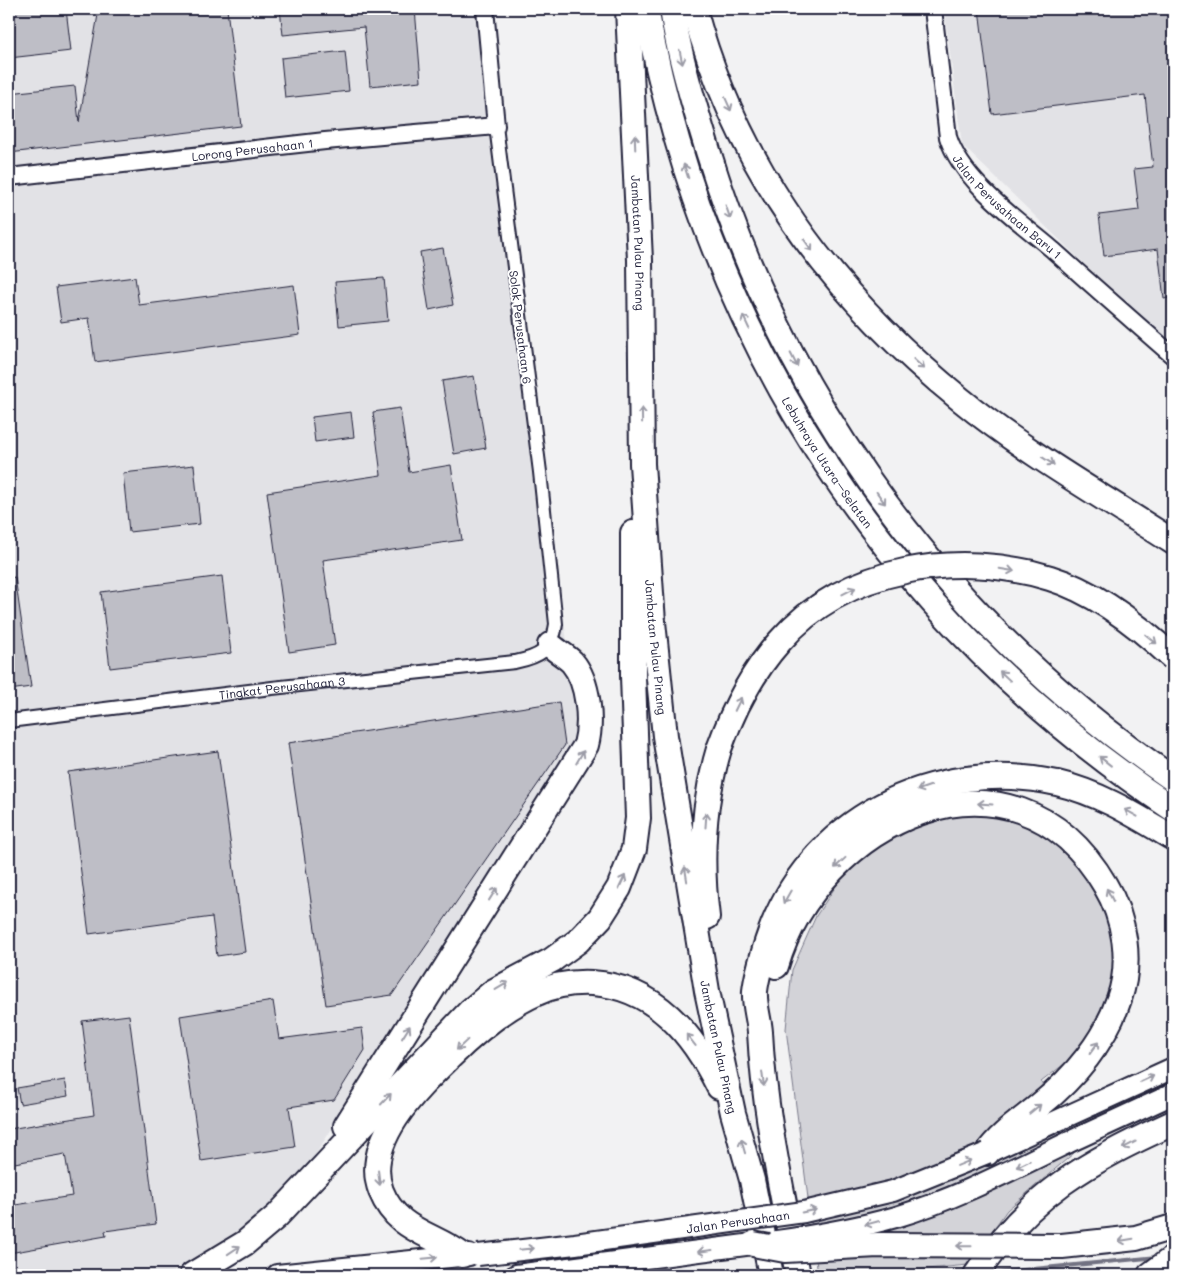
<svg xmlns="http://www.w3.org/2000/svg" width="1182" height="1284" viewBox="0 0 1182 1284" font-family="Mali,sans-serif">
  <rect width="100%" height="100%" fill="#f2f2f3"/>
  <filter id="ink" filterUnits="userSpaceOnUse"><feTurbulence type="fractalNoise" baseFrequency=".02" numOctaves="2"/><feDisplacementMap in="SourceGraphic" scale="10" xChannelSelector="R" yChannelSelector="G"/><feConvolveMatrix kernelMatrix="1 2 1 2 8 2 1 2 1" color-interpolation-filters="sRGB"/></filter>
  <g filter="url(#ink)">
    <g fill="#e2e2e6">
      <path d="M9,9H478L580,734L309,1165L245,1231L168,1275H9Z"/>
      <path d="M944,9H1173V350L962,145Z"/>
    </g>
    <path fill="#d3d3d8" stroke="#7a7a8a" d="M939,810L1008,813L1067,846L1106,903L1114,936V970L1106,1004L1091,1035L1068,1061L1041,1082L1074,1153L1007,1210L968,1265L864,1275H818L786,1029L792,970L816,916L852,862Z"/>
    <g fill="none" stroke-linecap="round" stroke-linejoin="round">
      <path stroke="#727282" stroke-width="4" d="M993,1273L1158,1257"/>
    </g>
    <g fill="#bebec6" stroke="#22223b">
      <path d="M9,9H66L71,51L9,58Z"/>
      <path d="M99,9H227L241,126L9,153V93L75,86L79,122Z"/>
      <path d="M280,9H415L421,81L370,86L364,27L283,35Z"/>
      <path d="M979,9H1173V297L1164,299L1158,249L1104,256L1099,215L1139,210L1134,169L1153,167L1145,95L992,114Z"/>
      <path d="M345,51L349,91L285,98L281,58Z"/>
      <path d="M443,248L453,305L429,310L420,252Z"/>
      <path d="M135,277L139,305L294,285L300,335L95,362L89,318L61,322L56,287Z"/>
      <path d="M384,278L388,321L339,326L335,282Z"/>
      <path d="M474,376L486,448L454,454L442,381Z"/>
      <path d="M400,408L409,472L451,465L462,540L323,560L335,645L289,652L267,492L381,475L373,412Z"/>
      <path d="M351,412L354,437L315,442L312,417Z"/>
      <path d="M194,465L200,524L129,532L123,473Z"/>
      <path d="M222,576L231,653L110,668L101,592Z"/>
      <path d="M15,577L31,687L9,690V578Z"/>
      <path d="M559,702L565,745L392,995L326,1005L288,743Z"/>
      <path d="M218,751L245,952L217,956L212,917L89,934L68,772Z"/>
      <path d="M273,1001L279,1039L362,1028L365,1050L334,1100L289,1107L295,1147L201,1161L180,1016Z"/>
      <path d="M129,1015L156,1224L105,1231L106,1236L9,1253V1206L72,1196L65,1154L9,1164V1129L94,1115L82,1021Z"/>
      <path d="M65,1080L68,1096L20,1104L17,1088Z"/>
    </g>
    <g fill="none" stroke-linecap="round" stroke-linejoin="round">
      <defs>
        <g id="minor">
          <path id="s1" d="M9,721L272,688L515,662C539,657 553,650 556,624L540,472L496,126"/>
        </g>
        <g id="tertiary">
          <path id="s2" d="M933,9L948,137C962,182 1018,220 1053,250C1093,286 1133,321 1173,356"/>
          <path id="s3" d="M9,177L325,141L496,126L485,9"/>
        </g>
        <g id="primary">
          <path d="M1067,1143L1173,1094"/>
          <path d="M991,1151L1173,1068"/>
          <path d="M277,1275L469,1255"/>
          <path d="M516,1275L753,1244"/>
        </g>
        <g id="motorway">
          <path id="s4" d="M628,9L640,260L642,464L653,622L665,736L707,991L733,1113L752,1180L771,1275"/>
          <path id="s5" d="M646,9C708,345 889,620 1173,809"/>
          <path d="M672,9C679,57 694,104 708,151C788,410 950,626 1173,779"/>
          <path d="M694,9C737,168 833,296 960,399C1026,453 1102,496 1173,542"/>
          <path d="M707,917C700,861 703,803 719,749"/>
          <path d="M776,966C818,821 1013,727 1105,885C1125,918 1132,962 1119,999C1105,1041 1074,1078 1040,1105C1021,1121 1001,1133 987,1153"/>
          <path d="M346,1126L586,745C592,722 589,682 572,662C566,656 557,651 550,645"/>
          <path d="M462,1255C432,1233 397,1231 381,1191C362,1142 417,1089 449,1058C475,1032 503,1008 537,993C554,985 573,982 592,983C655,987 693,1034 719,1087"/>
          <path d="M192,1275L245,1243L277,1216L470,1011L494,991L552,960L578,941L600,918L619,888L634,849L638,818L633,676V533"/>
          <path d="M798,1275C783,1195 764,1114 760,1032C759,1018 754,1005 755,991C757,974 762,958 767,942C806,819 934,756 1057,783C1100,793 1136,816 1173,838"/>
          <path d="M976,1275C1029,1194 1087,1162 1173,1123"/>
          <path d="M1150,1275L1173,1258"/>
        </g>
      </defs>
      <use href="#minor" stroke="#22223b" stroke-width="16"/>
      <use href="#tertiary" stroke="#22223b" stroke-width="20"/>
      <use href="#primary" stroke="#22223b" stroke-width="24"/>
      <use href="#motorway" stroke="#22223b" stroke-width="28"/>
      <use href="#minor" stroke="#fff" stroke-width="12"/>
      <use href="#tertiary" stroke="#fff" stroke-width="16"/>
      <use href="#primary" stroke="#fff" stroke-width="20"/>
      <use href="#motorway" stroke="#fff" stroke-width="24"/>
      <defs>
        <g id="primary-bridge">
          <path d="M777,1241C818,1235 857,1228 896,1217C956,1199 1011,1170 1067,1143"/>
          <path id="s6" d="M478,1255L575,1244L804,1212L893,1191L987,1153"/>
        </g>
        <g id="motorway-bridge">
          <path d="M719,749C733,710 752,672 780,641C845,566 959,550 1050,578C1096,592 1138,625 1173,658"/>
          <path d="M753,1244L785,1250L878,1245L1062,1246L1136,1238L1173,1227"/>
        </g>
      </defs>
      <use href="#primary-bridge" stroke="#22223b" stroke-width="24" stroke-linecap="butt"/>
      <use href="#motorway-bridge" stroke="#22223b" stroke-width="28" stroke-linecap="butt"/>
      <use href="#primary-bridge" stroke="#fff" stroke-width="20"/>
      <use href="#motorway-bridge" stroke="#fff" stroke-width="24"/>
    </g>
    <defs><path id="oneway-shaft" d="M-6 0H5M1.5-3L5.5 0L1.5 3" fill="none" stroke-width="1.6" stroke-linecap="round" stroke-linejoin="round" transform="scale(1.25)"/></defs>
    <g stroke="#9c9ca7">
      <use href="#oneway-shaft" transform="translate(681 57) rotate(78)"/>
      <use href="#oneway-shaft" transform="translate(728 104) rotate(66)"/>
      <use href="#oneway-shaft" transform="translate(635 142) rotate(-92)"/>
      <use href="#oneway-shaft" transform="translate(686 171) rotate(-108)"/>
      <use href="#oneway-shaft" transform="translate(728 212) rotate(71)"/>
      <use href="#oneway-shaft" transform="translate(808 245) rotate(54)"/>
      <use href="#oneway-shaft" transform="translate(746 322) rotate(-115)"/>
      <use href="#oneway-shaft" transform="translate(794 360) rotate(63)"/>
      <use href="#oneway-shaft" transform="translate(919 364) rotate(42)"/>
      <use href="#oneway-shaft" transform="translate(642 415) rotate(-91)"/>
      <use href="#oneway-shaft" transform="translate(1048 461) rotate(33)"/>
      <use href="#oneway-shaft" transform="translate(881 498) rotate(54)"/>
      <use href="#oneway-shaft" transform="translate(1007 570) rotate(10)"/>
      <use href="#oneway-shaft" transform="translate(849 591) rotate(-27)"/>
      <use href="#oneway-shaft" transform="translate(1151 639) rotate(39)"/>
      <use href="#oneway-shaft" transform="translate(1005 676) rotate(-137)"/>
      <use href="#oneway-shaft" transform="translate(738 704) rotate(-64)"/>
      <use href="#oneway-shaft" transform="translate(580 757) rotate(-60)"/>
      <use href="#oneway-shaft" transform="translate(1105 761) rotate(-142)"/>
      <use href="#oneway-shaft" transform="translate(924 788) rotate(161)"/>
      <use href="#oneway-shaft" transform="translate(985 804) rotate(-176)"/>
      <use href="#oneway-shaft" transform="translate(1131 813) rotate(-151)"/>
      <use href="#oneway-shaft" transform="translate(706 820) rotate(-86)"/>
      <use href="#oneway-shaft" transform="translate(840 863) rotate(137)"/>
      <use href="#oneway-shaft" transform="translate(686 874) rotate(-99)"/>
      <use href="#oneway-shaft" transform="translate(622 882) rotate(-65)"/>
      <use href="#oneway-shaft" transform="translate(493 894) rotate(-58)"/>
      <use href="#oneway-shaft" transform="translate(1110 895) rotate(-117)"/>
      <use href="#oneway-shaft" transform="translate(787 897) rotate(120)"/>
      <use href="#oneway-shaft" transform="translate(502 986) rotate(-31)"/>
      <use href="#oneway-shaft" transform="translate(406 1032) rotate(-58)"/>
      <use href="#oneway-shaft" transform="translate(691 1040) rotate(-128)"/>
      <use href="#oneway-shaft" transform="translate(462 1045) rotate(137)"/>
      <use href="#oneway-shaft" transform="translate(1094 1048) rotate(-54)"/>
      <use href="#oneway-shaft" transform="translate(763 1079) rotate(83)"/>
      <use href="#oneway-shaft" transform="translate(1147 1079) rotate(-25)"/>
      <use href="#oneway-shaft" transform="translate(386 1099) rotate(-47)"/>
      <use href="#oneway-shaft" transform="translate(1035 1109) rotate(-39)"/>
      <use href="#oneway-shaft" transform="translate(1129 1145) rotate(153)"/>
      <use href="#oneway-shaft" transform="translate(743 1146) rotate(-106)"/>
      <use href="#oneway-shaft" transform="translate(964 1163) rotate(-23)"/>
      <use href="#oneway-shaft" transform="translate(1023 1164) rotate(154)"/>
      <use href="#oneway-shaft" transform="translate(379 1178) rotate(83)"/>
      <use href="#oneway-shaft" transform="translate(809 1211) rotate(-11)"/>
      <use href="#oneway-shaft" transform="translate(872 1223) rotate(165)"/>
      <use href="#oneway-shaft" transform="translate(1126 1240) rotate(170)"/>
      <use href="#oneway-shaft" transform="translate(964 1246) rotate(-179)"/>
      <use href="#oneway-shaft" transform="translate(527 1249) rotate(-6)"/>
      <use href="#oneway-shaft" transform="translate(234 1250) rotate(-34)"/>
      <use href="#oneway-shaft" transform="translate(705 1251) rotate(173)"/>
      <use href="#oneway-shaft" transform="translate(430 1258) rotate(-5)"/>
    </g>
  </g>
  <g text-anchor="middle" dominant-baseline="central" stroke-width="4" stroke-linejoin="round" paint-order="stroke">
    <g font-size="12" fill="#22223b" stroke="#fff">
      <text stroke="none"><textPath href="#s3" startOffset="245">Lorong Perusahaan 1</textPath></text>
      <text stroke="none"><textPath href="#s2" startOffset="222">Jalan Perusahaan Baru 1</textPath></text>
      <text stroke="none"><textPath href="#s4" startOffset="234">Jambatan Pulau Pinang</textPath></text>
      <text transform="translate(521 327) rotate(83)">Solok Perusahaan 6</text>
      <text stroke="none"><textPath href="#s5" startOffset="492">Lebuhraya Utara–Selatan</textPath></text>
      <text stroke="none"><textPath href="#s4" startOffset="639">Jambatan Pulau Pinang</textPath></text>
      <text stroke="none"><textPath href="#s1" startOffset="275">Tingkat Perusahaan 3</textPath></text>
      <text stroke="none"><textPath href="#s4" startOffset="1044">Jambatan Pulau Pinang</textPath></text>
      <text stroke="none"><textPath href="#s6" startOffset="262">Jalan Perusahaan</textPath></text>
    </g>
  </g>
  <rect width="1182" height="1284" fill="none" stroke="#fff" stroke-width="30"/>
  <rect x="15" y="15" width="1152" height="1254" fill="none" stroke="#22223b" stroke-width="2" filter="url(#ink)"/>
</svg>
